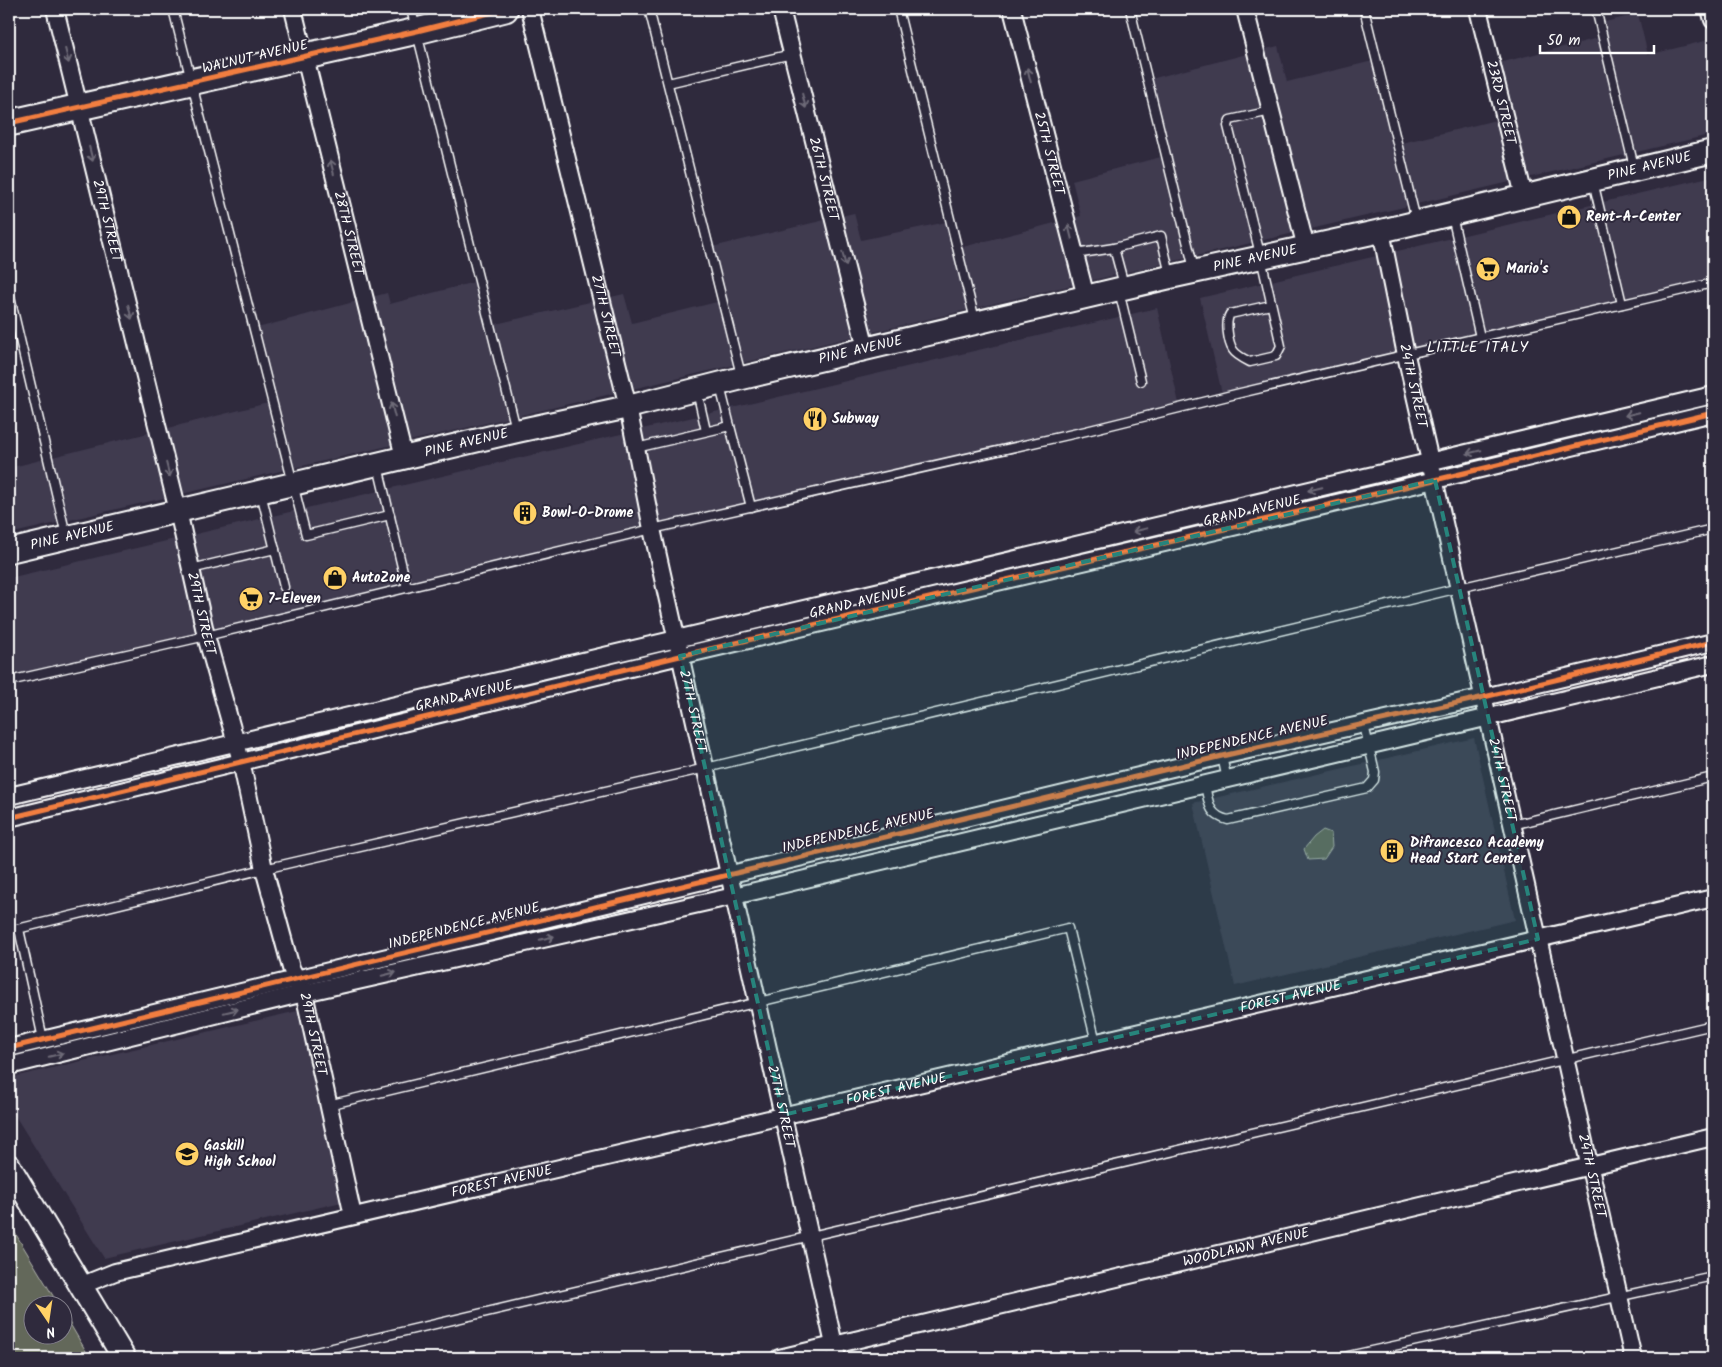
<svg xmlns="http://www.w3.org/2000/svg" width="1722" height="1367" viewBox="0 0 1722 1367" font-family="Kalam,sans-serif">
  <rect width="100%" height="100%" fill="#2f2a3d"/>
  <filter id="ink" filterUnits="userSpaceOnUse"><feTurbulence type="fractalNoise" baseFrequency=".02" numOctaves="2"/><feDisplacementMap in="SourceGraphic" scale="10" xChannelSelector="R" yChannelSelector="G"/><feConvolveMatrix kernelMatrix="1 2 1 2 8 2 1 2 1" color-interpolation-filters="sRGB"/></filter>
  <g filter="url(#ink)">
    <g fill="#403b50">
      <path d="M1638,14L1648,55L1713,39V134L543,410L9,534V468L268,403L250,330L387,293L390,304L486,279L496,324L624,294L632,323L717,302L704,249L854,213L861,240L956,220L963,247L1081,216L1072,180L1161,157L1143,81L1278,46L1287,82L1381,59L1402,143L1496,120L1483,67L1607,36L1605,22Z"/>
      <path d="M1713,176V287L1224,402L1200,298Z"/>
      <path d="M1157,308L1181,412L9,687V578Z"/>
      <path d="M1474,738L1515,920L1235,986L1193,803Z"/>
      <path d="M302,1010L346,1201L104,1258L9,1106V1078Z"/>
    </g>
    <g fill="#63685a" stroke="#b1b4ac">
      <path d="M1323,830L1331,833L1332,847L1324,859L1308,860L1304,849L1314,837Z"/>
      <path d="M9,1223L58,1304H32V1334H62L63,1312L90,1358H9Z"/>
    </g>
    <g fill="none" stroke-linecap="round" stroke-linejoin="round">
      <defs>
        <g id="service">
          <path d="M173,9L306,535L390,515"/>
          <path d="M411,9L516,429"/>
          <path d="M649,9L741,375"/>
          <path d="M898,9L975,320"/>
          <path d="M1130,9L1194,269"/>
          <path d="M1364,9L1416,220"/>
          <path d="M1596,9L1634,167"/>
          <path d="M668,83L792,54"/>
          <path d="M1271,111L1230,120L1228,126L1261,258L1281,346L1276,356L1250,362C1244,359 1236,355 1233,350C1228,342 1225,322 1230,314L1271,305"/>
          <path d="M1593,181L1622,304"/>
          <path d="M1452,216L1480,337"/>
          <path d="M1114,248L1124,285"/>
          <path d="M1075,254L1114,248L1161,236L1170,275"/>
          <path d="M1119,291L1141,381"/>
          <path d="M9,293L66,535"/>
          <path d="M720,386L730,426"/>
          <path d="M697,391L706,431"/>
          <path d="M636,448L730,426L751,507"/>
          <path d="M378,466L407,588"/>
          <path d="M261,493L284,587"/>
          <path d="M191,569L275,549"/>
          <path d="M9,681L206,636L652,529L1086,431L1236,394L1713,283"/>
          <path d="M1222,756L1227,780"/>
          <path d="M1205,785C1209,803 1208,815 1228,820L1367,788L1374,780L1375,772L1364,725"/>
          <path d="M1512,825L1713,777"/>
          <path d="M19,929L43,1039"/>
          <path d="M9,931L264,869L706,768L1459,588L1713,529"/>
          <path d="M328,1105L1068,928L1096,1042"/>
          <path d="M290,1358L1713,1025"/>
          <path d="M1339,1358L1713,1276"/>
        </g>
        <g id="minor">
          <path id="s1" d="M55,9L178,511L206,636L241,761L264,869L291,968L304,993L353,1216"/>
          <path id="s2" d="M293,9L404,457"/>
          <path id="s3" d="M530,9L628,407L652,529L837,1358"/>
          <path id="s4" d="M781,9L866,348"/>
          <path id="s5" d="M1012,9L1086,297"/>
          <path d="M1245,9L1306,248"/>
          <path id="s6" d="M1478,9L1524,196"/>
          <path d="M1710,9L1713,20"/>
          <path id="s7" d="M1381,231L1406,355L1633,1358"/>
          <path d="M9,796L1713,395"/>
          <path d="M9,818L680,656L1435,480L1713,413"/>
          <path d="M9,1048L1222,756L1484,697L1713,642"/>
          <path d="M9,1066L304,993L734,896L1713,664"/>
          <path id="s8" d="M80,1286L115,1272L1713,898"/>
          <path id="s9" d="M779,1358L1713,1137"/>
        </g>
        <g id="secondary">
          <path id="s10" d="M9,551L517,431L628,407L742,378L1170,277L1381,231L1713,151"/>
          <path d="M9,1166L124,1358"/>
        </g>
        <path id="primary" d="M9,123L417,31L505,9"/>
      </defs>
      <use href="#service" stroke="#fff" stroke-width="11"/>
      <use href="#minor" stroke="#fff" stroke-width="20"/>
      <use href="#secondary" stroke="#fff" stroke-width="26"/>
      <use href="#primary" stroke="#fff" stroke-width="29"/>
      <use href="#service" stroke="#2f2a3d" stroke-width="8"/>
      <use href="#minor" stroke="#2f2a3d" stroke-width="16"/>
      <use href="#secondary" stroke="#2f2a3d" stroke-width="22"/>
      <use href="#primary" stroke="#2f2a3d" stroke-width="25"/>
      <defs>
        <g id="cycleway">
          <path d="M9,123L417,31L505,9"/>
          <path d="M9,818L680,656L1435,480L1713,413"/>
          <path d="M9,1048L1222,756L1484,697L1713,642"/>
        </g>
      </defs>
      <use href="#cycleway" stroke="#2f2a3d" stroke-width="8"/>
      <use href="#cycleway" stroke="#f27e40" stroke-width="5"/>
    </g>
    <defs><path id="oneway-shaft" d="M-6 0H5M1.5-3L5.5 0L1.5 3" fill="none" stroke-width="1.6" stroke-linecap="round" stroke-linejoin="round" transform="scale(1.25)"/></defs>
    <g stroke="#6d6a77">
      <use href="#oneway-shaft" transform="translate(67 56) rotate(76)"/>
      <use href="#oneway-shaft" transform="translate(1029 75) rotate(-104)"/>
      <use href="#oneway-shaft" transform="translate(804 101) rotate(76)"/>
      <use href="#oneway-shaft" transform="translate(91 154) rotate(76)"/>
      <use href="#oneway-shaft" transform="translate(332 167) rotate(-104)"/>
      <use href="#oneway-shaft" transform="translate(1070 232) rotate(-104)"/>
      <use href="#oneway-shaft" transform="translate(844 259) rotate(76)"/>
      <use href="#oneway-shaft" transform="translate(130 312) rotate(76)"/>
      <use href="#oneway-shaft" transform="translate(393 410) rotate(-104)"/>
      <use href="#oneway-shaft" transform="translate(1632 414) rotate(167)"/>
      <use href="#oneway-shaft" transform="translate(1474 452) rotate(167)"/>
      <use href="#oneway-shaft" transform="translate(168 470) rotate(76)"/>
      <use href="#oneway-shaft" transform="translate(1315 489) rotate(167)"/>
      <use href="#oneway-shaft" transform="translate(1140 530) rotate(167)"/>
      <use href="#oneway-shaft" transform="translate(547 938) rotate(-13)"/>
      <use href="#oneway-shaft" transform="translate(389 974) rotate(-13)"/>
      <use href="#oneway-shaft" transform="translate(231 1011) rotate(-14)"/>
      <use href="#oneway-shaft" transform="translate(56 1055) rotate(-14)"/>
    </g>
  </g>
  <path fill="#27847c" fill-opacity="0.2" stroke="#27847c" stroke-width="4" stroke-dasharray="10 6" stroke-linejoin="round" d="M1435,480L1538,939L783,1115L680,656Z"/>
  <defs>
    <symbol id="shop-disc" viewBox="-11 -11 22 22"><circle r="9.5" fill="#ffd166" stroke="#2f2a3d"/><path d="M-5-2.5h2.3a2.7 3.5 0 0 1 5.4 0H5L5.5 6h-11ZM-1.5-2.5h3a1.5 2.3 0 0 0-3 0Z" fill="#111"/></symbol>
    <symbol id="supermarket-disc" viewBox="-11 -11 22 22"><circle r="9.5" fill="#ffd166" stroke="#2f2a3d"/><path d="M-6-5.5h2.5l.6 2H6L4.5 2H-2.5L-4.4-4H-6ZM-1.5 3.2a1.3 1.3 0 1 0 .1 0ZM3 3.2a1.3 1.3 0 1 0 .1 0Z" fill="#111"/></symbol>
    <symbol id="restaurant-disc" viewBox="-11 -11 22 22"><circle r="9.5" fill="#ffd166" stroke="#2f2a3d"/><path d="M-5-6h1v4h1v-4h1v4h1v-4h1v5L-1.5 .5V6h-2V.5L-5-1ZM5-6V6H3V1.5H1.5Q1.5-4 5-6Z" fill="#111"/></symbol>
    <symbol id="building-disc" viewBox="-11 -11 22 22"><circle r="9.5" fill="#ffd166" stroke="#2f2a3d"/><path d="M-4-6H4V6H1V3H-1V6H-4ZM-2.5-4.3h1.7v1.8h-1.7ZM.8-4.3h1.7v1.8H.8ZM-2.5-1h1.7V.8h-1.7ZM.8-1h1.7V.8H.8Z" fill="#111"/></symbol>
    <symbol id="school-disc" viewBox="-11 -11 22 22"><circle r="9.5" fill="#ffd166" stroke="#2f2a3d"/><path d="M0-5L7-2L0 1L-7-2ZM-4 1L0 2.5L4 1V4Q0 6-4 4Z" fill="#111"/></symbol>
  </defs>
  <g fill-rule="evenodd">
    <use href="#shop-disc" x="1555" y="203" width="28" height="28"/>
    <use href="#supermarket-disc" x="1474" y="255" width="28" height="28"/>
    <use href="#restaurant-disc" x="801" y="405" width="28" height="28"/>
    <use href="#building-disc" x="511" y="499" width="28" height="28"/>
    <use href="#shop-disc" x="321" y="564" width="28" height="28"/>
    <use href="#supermarket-disc" x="237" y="585" width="28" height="28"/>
    <use href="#building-disc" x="1378" y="837" width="28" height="28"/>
    <use href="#school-disc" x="173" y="1140" width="28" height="28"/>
  </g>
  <g text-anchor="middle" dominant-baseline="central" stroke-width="4" stroke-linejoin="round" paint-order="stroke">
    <g font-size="14" fill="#fff" stroke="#2f2a3d">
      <text transform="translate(255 57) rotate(-13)">WALNUT AVENUE</text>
      <text stroke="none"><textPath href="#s6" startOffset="96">23RD STREET</textPath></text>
      <text stroke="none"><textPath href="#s5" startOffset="149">25TH STREET</textPath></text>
      <text stroke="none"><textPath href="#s10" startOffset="1685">PINE AVENUE</textPath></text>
      <text stroke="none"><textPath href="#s4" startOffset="175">26TH STREET</textPath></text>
      <text stroke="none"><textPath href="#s1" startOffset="218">29TH STREET</textPath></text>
      <text stroke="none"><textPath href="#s2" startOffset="231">28TH STREET</textPath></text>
      <text stroke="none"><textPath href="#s10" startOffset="1280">PINE AVENUE</textPath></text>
      <text stroke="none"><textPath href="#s3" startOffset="316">27TH STREET</textPath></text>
      <text stroke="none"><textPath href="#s10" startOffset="875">PINE AVENUE</textPath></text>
      <text stroke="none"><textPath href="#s7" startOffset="158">24TH STREET</textPath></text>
      <text stroke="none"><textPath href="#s10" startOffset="470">PINE AVENUE</textPath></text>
      <text transform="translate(1252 511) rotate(-13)">GRAND AVENUE</text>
      <text stroke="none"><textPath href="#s10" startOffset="65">PINE AVENUE</textPath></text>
      <text transform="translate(858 603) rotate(-13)">GRAND AVENUE</text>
      <text stroke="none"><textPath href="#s1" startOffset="622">29TH STREET</textPath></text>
      <text transform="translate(464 696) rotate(-13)">GRAND AVENUE</text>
      <text stroke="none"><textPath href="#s3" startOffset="721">27TH STREET</textPath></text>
      <text transform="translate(1252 738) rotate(-13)">INDEPENDENCE AVENUE</text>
      <text stroke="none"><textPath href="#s7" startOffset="562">24TH STREET</textPath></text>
      <text transform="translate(858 831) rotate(-13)">INDEPENDENCE AVENUE</text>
      <text transform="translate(464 926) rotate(-14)">INDEPENDENCE AVENUE</text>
      <text stroke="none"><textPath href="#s8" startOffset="1245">FOREST AVENUE</textPath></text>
      <text stroke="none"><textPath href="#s1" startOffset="1058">29TH STREET</textPath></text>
      <text stroke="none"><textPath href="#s8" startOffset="840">FOREST AVENUE</textPath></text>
      <text stroke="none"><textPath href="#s3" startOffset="1126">27TH STREET</textPath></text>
      <text stroke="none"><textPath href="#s7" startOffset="968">24TH STREET</textPath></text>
      <text stroke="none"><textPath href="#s8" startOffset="435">FOREST AVENUE</textPath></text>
      <text stroke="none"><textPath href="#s9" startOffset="480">WOODLAWN AVENUE</textPath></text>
    </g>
    <g font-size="14" font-weight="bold" fill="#fff" stroke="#2f2a3d" text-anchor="start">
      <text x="1586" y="217">Rent-A-Center</text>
      <text x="1506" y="269">Mario's</text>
      <text x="832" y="419">Subway</text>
      <text x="542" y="513">Bowl-O-Drome</text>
      <text x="352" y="578">AutoZone</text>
      <text x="268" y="599">7-Eleven</text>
      <text x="1410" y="843">Difrancesco Academy<tspan x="1410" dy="16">Head Start Center</tspan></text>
      <text x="204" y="1146">Gaskill<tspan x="204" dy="16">High School</tspan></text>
    </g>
    <g font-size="15" letter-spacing="1" fill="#fff" stroke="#2f2a3d">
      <text x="1478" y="348">LITTLE ITALY</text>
    </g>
  </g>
  <rect width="1722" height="1367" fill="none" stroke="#2f2a3d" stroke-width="30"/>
  <rect x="15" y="15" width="1692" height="1337" fill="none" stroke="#fff" stroke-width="2" filter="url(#ink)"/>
  <g transform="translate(48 1320) rotate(167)"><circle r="24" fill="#2f2a3d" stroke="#827f8b"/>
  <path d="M0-4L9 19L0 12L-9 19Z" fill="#ffd166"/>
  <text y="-8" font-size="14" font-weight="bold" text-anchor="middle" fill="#ffffff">N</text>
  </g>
  <path d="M1540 45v8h114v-8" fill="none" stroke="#ffffff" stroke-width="2.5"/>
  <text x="1547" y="45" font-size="15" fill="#ffffff" stroke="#2f2a3d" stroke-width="4" paint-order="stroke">50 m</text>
</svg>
